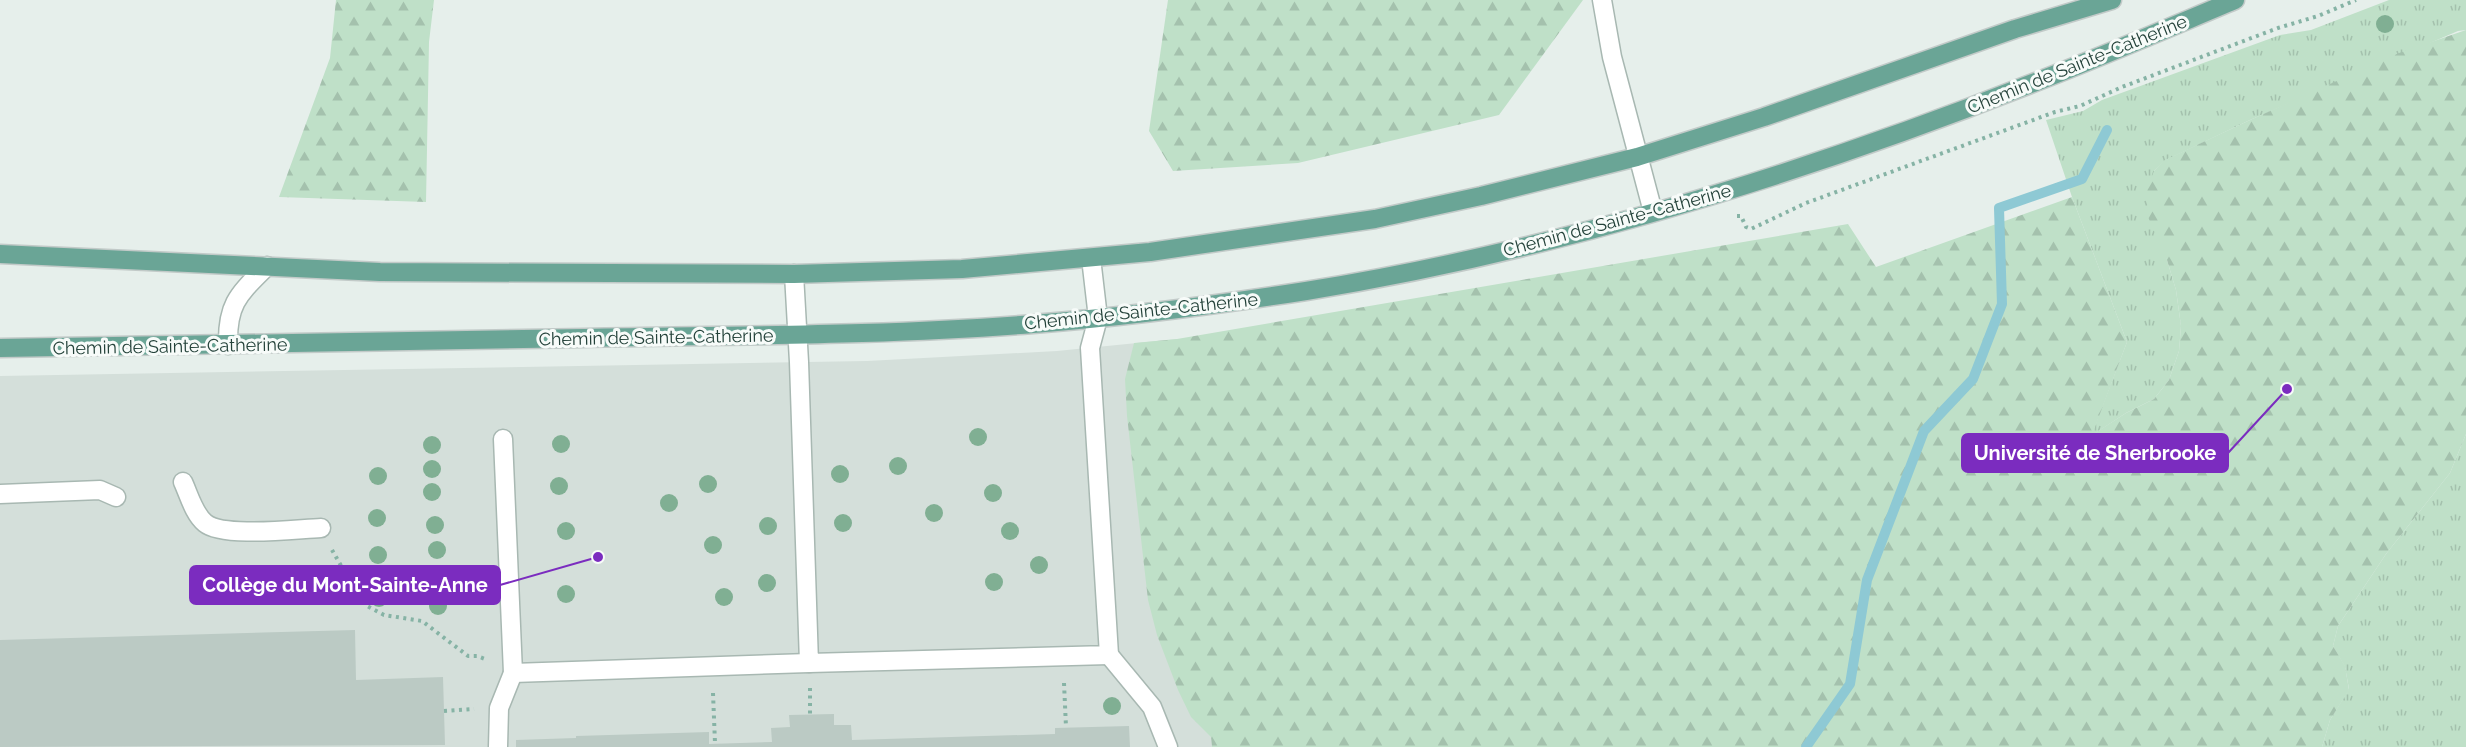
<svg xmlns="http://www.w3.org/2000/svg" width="2466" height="747" viewBox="0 0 2466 747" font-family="Raleway,sans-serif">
  <defs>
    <pattern id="grass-tufts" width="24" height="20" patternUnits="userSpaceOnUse" patternTransform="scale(1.5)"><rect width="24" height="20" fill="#bfe0c8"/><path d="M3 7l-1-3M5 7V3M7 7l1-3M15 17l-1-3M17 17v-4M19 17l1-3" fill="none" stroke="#a4c1ad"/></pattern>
    <pattern id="forest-firs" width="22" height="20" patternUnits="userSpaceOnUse" patternTransform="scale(1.5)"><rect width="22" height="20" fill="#bfe0c8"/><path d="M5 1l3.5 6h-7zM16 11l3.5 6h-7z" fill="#a4c1ad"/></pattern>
  </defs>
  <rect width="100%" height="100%" fill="#e6efeb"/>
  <path fill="#d4dfda" d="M1177,339L1212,747H0V376L867,361L1057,351Z"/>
  <g fill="url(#grass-tufts)">
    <path d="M2389,0H2466V30L2458,31L2250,120L2166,160L2154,171L2167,260L2176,290L2181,326L2179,351L2169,380L2154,399L2126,413L2091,436L2127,342L2072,197L2046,120L2083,111L2102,100L2280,35L2311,30Z"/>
    <path d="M2466,434V747H2322L2330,720L2349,689L2345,667L2333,646L2338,626L2386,554L2450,473Z"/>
  </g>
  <g fill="url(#forest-firs)">
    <path d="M336,0H434L429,42L426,202L279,197L330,58Z"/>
    <path d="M1168,0H1583L1499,115L1298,163L1173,171L1149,131Z"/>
    <path d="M2466,30V434L2450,473L2386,554L2338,626L2333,646L2345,666L2349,690L2330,720L2322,747H1212L1211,737L1191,717L1178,690L1157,635L1148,600L1127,416L1125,379L1134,343L1177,339L1848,224L1876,267L2072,197L2127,342L2092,435L2126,413L2154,399L2169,380L2179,351L2181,326L2176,290L2167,260L2148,217L2147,189L2154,171L2165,160L2250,120L2399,53Z"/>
  </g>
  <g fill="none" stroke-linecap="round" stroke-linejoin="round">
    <path stroke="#8ec9d4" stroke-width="10" d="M1806,747L1850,684L1867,580L1924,431L1973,379L2002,304L1999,208L2082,179L2107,130"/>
  </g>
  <g fill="#bbcac4">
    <path d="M355,630L356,680L443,677L445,745L0,747V640Z"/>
    <path d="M834,714V725H851L852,740L1055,734V728L1129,726L1130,747H516V740L576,738V736L709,732V744L772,742L771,728L790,727L789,715Z"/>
  </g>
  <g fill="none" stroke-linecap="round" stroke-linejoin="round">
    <defs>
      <g id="minor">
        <path d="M1602,0L1612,57L1653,212"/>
        <path d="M794,274L799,362L809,663L1109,655L1090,348L1098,318L1091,258"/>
        <path d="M228,345C227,303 239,294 267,266"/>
        <path d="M503,439L513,673L809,663"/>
        <path d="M183,482C189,495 194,514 205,523C223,538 295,529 321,528"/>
        <path d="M0,494L100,490L116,497"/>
        <path d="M1109,655L1152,707L1168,747"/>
        <path d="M498,747L499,708L513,673"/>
      </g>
      <g id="major">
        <path d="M0,254L380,272L794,274L962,269L1150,252L1375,219L1481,196L1637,157L1764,117L2015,29L2112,0"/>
        <path d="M0,348C195,345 390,341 585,338C734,335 884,336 1033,324C1124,317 1216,305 1306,291C1555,251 1799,175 2033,83C2101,57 2168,28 2235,0"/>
      </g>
    </defs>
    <use href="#minor" stroke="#a8b8b2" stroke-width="21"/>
    <use href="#major" stroke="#c2cac8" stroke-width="21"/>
    <g stroke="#86b3a5" stroke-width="4" stroke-dasharray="3 4.5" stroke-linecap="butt">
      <path d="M1737,216H1741L1746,227L1751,229L1806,203L2055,112L2080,106L2122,87L2278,28L2318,16L2356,0"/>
      <path d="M332,550L359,597L367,606L384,615L422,621L468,656H477L485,659"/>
      <path d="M1064,683L1066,727"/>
      <path d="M810,688V714"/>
      <path d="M713,693L715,743"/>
      <path d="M444,711L474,709"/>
    </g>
    <use href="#minor" stroke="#fff" stroke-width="18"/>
    <use href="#major" stroke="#6aa596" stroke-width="18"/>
  </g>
  <g fill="#80af93">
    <circle cx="2385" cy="24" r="9"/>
    <circle cx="978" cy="437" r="9"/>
    <circle cx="561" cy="444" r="9"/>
    <circle cx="432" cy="445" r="9"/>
    <circle cx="898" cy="466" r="9"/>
    <circle cx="432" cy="469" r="9"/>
    <circle cx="840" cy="474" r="9"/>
    <circle cx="378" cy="476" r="9"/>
    <circle cx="708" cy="484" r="9"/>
    <circle cx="559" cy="486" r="9"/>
    <circle cx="432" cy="492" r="9"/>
    <circle cx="993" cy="493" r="9"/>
    <circle cx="669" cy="503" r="9"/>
    <circle cx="934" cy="513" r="9"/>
    <circle cx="377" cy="518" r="9"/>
    <circle cx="843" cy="523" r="9"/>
    <circle cx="435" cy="525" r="9"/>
    <circle cx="768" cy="526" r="9"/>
    <circle cx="566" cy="531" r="9"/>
    <circle cx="1010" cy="531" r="9"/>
    <circle cx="713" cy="545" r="9"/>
    <circle cx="437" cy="550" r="9"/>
    <circle cx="378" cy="555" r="9"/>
    <circle cx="1039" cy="565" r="9"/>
    <circle cx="994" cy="582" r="9"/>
    <circle cx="767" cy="583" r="9"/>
    <circle cx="566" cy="594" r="9"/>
    <circle cx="724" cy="597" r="9"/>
    <circle cx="379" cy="598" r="9"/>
    <circle cx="438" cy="606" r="9"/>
    <circle cx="1112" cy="706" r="9"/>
  </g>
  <g text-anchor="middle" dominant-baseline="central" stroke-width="6" stroke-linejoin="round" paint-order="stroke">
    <g font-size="18" fill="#24423a" stroke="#f7fbf9">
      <text transform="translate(2077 64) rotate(-22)">Chemin de Sainte-Catherine</text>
      <text transform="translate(1617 220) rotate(-15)">Chemin de Sainte-Catherine</text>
      <text transform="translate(1141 311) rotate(-6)">Chemin de Sainte-Catherine</text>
      <text transform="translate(656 337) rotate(-1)">Chemin de Sainte-Catherine</text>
      <text transform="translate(170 346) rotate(-1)">Chemin de Sainte-Catherine</text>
    </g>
  </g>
  <path fill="none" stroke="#7b2cbf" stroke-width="2" d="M2287 389L2228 453M598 557L500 585"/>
  <g fill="#7b2cbf" stroke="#f7fbf9" stroke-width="2">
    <circle cx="2287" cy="389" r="6"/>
    <circle cx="598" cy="557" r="6"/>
  </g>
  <g fill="#7b2cbf" stroke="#7b2cbf" stroke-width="2">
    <rect x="1962" y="434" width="266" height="38" rx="6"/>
    <rect x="190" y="566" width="310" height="38" rx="6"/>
  </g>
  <g font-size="20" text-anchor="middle" font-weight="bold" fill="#fff">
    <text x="2095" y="460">Université de Sherbrooke</text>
    <text x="345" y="592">Collège du Mont-Sainte-Anne</text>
  </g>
</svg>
